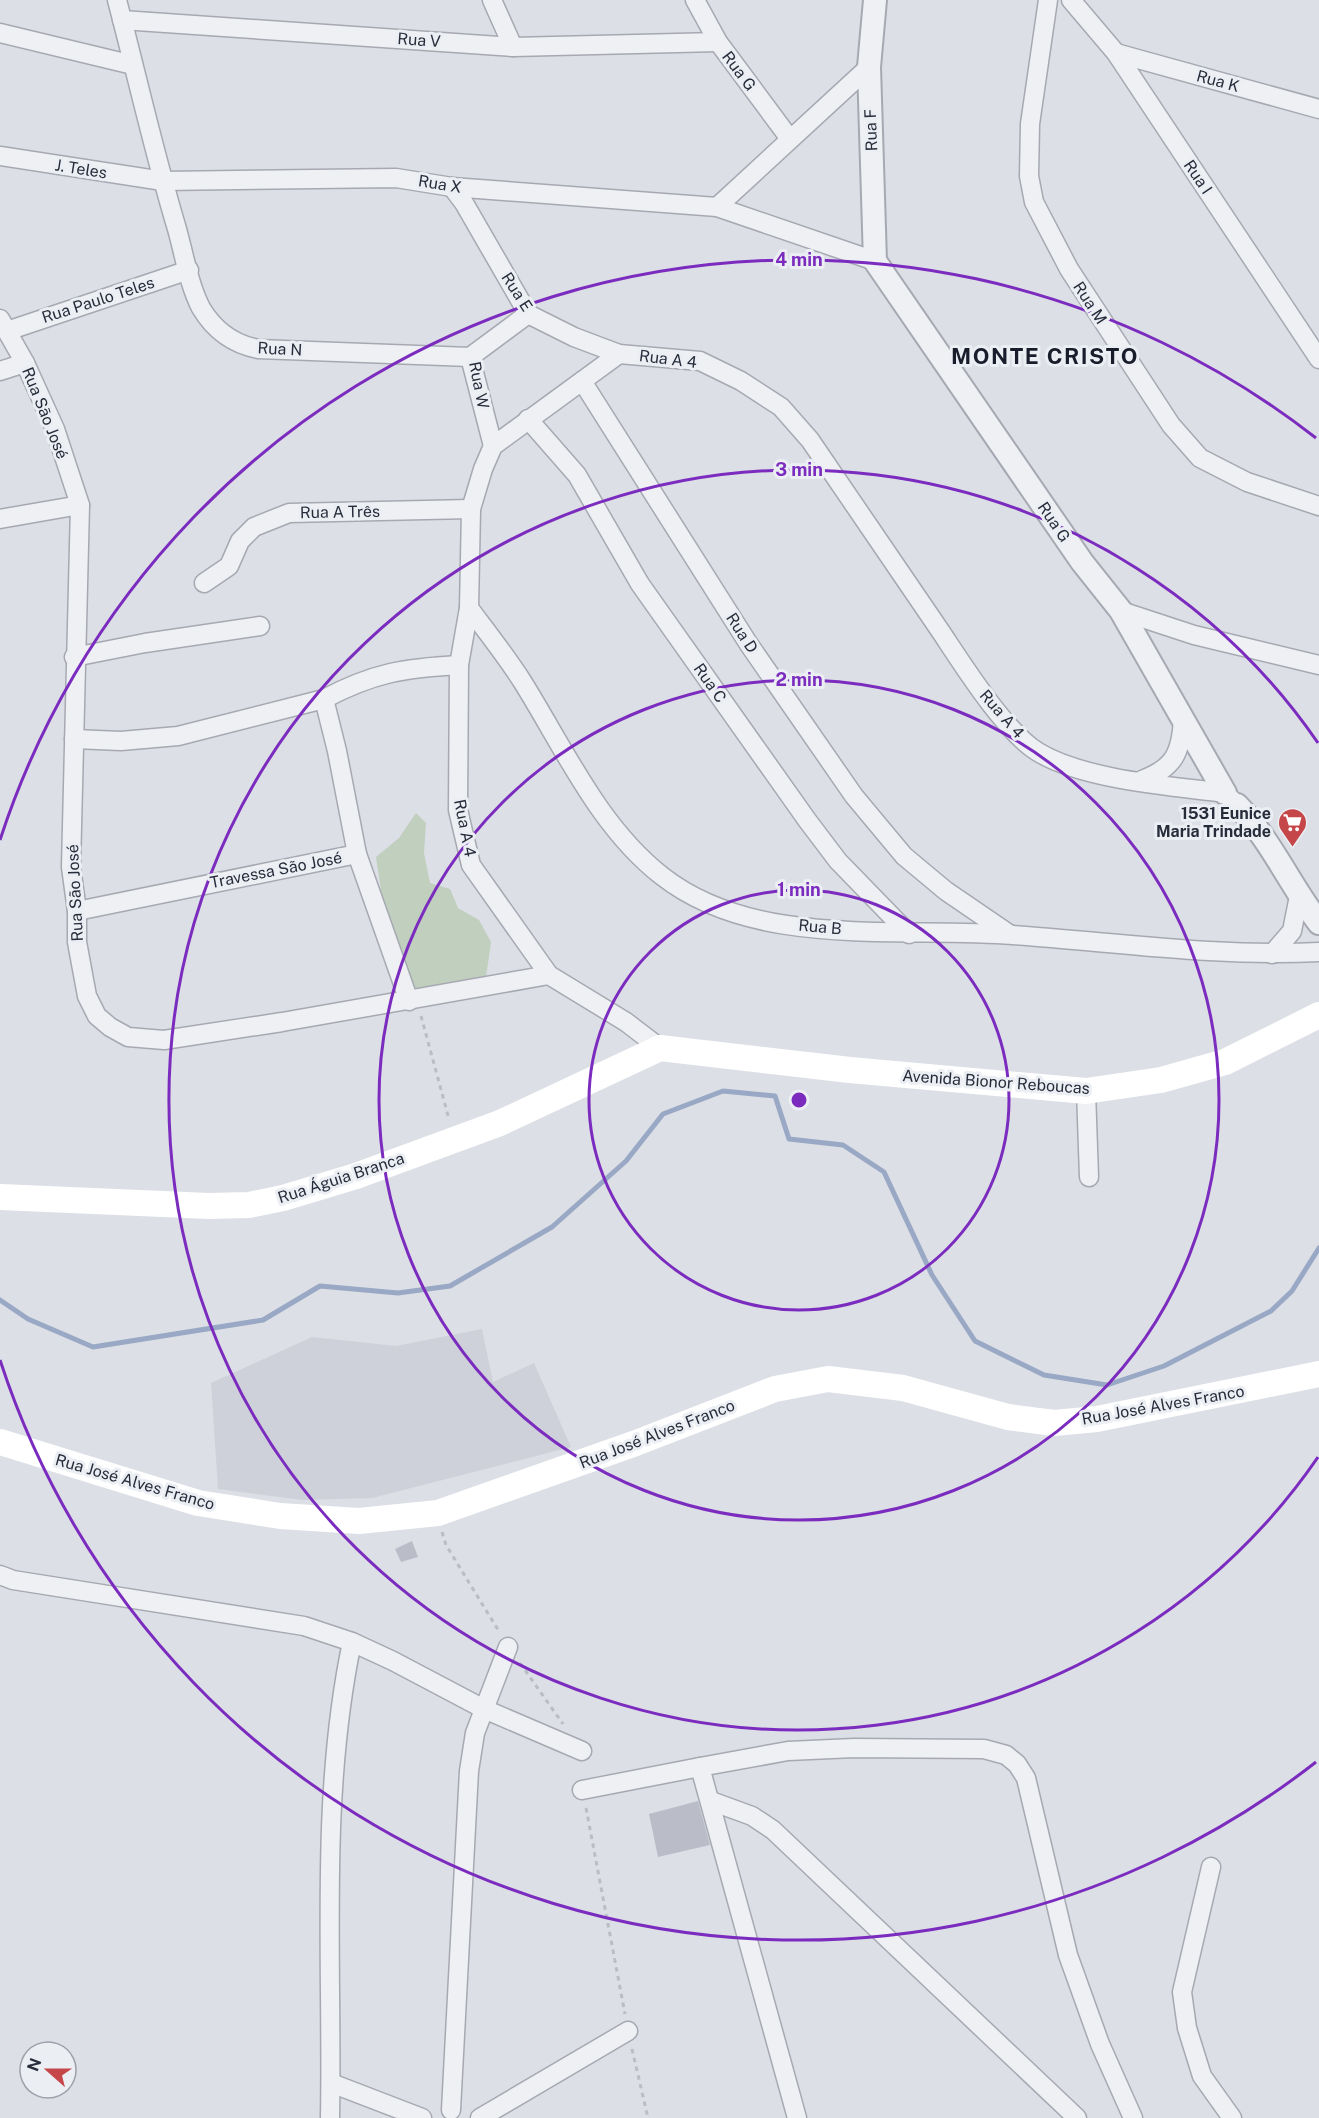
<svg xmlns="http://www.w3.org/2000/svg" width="1319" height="2118" viewBox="0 0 1319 2118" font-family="'Public Sans',sans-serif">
  <rect width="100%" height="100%" fill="#dcdfe5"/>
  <path fill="#ced1da" d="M482,1329L493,1382L534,1363L571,1447L372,1498L303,1500L218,1489L211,1383L312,1337L396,1346Z"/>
  <path fill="#c0cfbe" d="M416,813L426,823L424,853L430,883L450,889L458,908L479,920L491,942L486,977L412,989L382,897L376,857L399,838Z"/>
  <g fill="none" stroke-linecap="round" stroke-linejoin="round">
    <path stroke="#99a8c4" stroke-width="5" d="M0,1300L28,1319L93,1347L263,1320L320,1286L398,1293L450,1286L552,1227L626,1161L663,1114L723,1091L775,1096L789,1139L843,1145L884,1172L932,1275L975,1341L1044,1375L1107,1385L1164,1366L1271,1311L1292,1291L1319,1248"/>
  </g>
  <g fill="#babdc8">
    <path d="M412,1541L418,1557L401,1562L395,1549Z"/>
    <path d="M698,1801L710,1845L658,1857L649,1814Z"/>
  </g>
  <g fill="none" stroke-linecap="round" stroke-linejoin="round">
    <defs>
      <g id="minor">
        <path d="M117,0C137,76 154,153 177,229C184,254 189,285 201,308C214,330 233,344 258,349L470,357"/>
        <path d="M492,0L513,47"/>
        <path d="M695,0L718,42L790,139"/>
        <path d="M1048,0L1030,124L1029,176L1034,202L1069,269L1171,425L1200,458L1247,482L1319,506"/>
        <path d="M1071,0L1116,53L1319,359"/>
        <path d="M122,20L513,47L718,42"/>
        <path d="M0,33L133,65"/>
        <path d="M1116,53L1319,109"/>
        <path d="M0,156L163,181L396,178L452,187L717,207L875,261"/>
        <path d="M452,187L464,203L528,314L574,337L619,354"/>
        <path d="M717,207L869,67"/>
        <path d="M0,319L25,363L55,429L80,505L71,867L77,911V942L87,996L97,1016L110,1027L128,1037L164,1040L282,1022L549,975"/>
        <path d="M7,331L189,270"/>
        <path d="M470,357L493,446"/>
        <path d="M470,357L528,314"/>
        <path d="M0,371L25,363"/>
        <path d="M582,381L748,643L854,796L904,856L946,891L1009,934"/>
        <path d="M528,419L577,475L640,584L807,820L838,861L909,934"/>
        <path d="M0,519L80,505"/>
        <path d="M204,583L229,566L240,541L254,527L289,513L471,509"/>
        <path d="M469,608C487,632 506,656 522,681C564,748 599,827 662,876C756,950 902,926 1013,935C1114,942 1218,957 1319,952"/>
        <path d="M1121,611L1194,635L1319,665"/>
        <path d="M74,657L145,643L260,626"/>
        <path d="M74,739L121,741L178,736L324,699"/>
        <path d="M1142,780C1174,768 1181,753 1183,719"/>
        <path d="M357,854L337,751L324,699C373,673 404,668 459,665"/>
        <path d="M77,911L357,854L409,1001"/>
        <path d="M1272,954L1292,931L1299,896"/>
        <path d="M660,1048L626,1022L549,975L471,865L458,810L459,665L469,608L471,509L483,469L493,446L619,354L700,361L741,381L781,407L810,440C854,504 897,568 941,632C963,665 1005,732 1038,752C1084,780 1171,786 1225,793L1232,800"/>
        <path d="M1086,1091L1089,1177"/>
        <path d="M0,1575L13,1580L304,1626L352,1642L393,1661L484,1709L582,1751"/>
        <path d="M582,1790L700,1767"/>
        <path d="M711,1801L752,1816L773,1830L1077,2118"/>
        <path d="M1211,1867L1182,1992L1187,2028L1202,2076L1232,2118"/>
        <path d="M331,2083L422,2118"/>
        <path d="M451,2110L469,1771L475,1733L508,1647"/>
        <path d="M330,2118C333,1959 319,1799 352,1642"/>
        <path d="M480,2118L628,2031"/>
        <path d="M797,2118L700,1767L788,1751L854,1748L984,1749L1006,1755L1017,1764L1026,1778L1068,1955L1100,2044L1133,2118"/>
      </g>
      <g id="tertiary">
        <path d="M875,0L869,67L875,261L1082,562L1121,611L1225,793"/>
        <path d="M1237,805C1271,840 1290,885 1319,923"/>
      </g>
    </defs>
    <use href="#minor" stroke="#a6a9b2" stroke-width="21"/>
    <use href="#tertiary" stroke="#a6a9b2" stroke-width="26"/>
    <g stroke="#babdc4" stroke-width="3" stroke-dasharray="4.5 4.5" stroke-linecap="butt">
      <path d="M421,1016L449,1119"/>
      <path d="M442,1532L446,1545L500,1633"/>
      <path d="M520,1663L563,1724"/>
      <path d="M586,1808L625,2014"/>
      <path d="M632,2049L648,2118"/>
    </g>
    <use href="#minor" stroke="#eef0f4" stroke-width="18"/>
    <use href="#tertiary" stroke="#eef0f4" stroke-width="22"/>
    <g stroke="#fff" stroke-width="26">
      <path d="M0,1197L209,1206L249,1205L283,1198L356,1176L500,1123L660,1048L850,1070L1086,1091L1161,1080L1225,1062L1319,1015"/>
      <path d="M0,1442L198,1503L280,1516L359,1521L438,1513L636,1443L775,1389L828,1379L903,1388L1008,1417L1054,1423L1097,1419L1319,1374"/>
    </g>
  </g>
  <g fill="none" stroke="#7b2cbf" stroke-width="3">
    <circle cx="799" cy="1100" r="210"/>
    <circle cx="799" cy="1100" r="420"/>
    <path d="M1318 1457A630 630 0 1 1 1318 743"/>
    <path d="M1316 1762A840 840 0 0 1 0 1360M0 840A840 840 0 0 1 1316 438"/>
  </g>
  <defs>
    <symbol id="supermarket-pin" viewBox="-11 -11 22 30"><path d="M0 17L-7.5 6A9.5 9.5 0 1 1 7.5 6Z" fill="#c5474a" stroke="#ebeef3"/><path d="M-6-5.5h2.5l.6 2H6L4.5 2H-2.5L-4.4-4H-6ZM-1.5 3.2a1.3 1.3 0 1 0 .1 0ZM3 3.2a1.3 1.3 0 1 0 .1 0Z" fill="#fff"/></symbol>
  </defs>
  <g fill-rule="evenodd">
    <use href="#supermarket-pin" x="1276" y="806" width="33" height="45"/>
  </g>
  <g text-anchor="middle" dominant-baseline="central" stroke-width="6" stroke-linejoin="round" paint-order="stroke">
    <g font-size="16" fill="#272c3b" stroke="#ebeef3">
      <text transform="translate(419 40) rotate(4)">Rua V</text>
      <text transform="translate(739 71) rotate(53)">Rua G</text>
      <text transform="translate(1218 81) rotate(15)">Rua K</text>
      <text transform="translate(871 130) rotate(-92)">Rua F</text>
      <text transform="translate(81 169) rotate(9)">J. Teles</text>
      <text transform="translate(1198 177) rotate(56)">Rua I</text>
      <text transform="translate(440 184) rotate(9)">Rua X</text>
      <text transform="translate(517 292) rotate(57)">Rua E</text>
      <text transform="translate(98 300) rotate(-18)">Rua Paulo Teles</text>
      <text transform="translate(1090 303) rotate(57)">Rua M</text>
      <text transform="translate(280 349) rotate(3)">Rua N</text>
      <text transform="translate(668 359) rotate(7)">Rua A 4</text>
      <text transform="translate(479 385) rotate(79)">Rua W</text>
      <text transform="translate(45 413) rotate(68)">Rua São José</text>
      <text transform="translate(340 512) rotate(-1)">Rua A Três</text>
      <text transform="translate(1054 522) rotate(56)">Rua G</text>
      <text transform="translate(742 633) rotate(57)">Rua D</text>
      <text transform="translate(710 683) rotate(55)">Rua C</text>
      <text transform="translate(1002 714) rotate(49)">Rua A 4</text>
      <text transform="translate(465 828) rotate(79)">Rua A 4</text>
      <text transform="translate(276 870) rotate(-11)">Travessa São José</text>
      <text transform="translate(75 893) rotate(-93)">Rua São José</text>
      <text transform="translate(820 927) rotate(5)">Rua B</text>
      <text transform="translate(996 1082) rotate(4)">Avenida Bionor Reboucas</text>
      <text transform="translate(341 1178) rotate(-18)">Rua Águia Branca</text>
      <text transform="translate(1163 1405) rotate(-10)">Rua José Alves Franco</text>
      <text transform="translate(657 1434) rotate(-21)">Rua José Alves Franco</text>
      <text transform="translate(135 1482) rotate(16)">Rua José Alves Franco</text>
    </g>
    <g font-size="16" font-weight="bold" fill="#272c3b" stroke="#ebeef3" text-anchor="end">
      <text x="1271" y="813">1531 Eunice<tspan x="1271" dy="18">Maria Trindade</tspan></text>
    </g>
    <g font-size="22" font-weight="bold" letter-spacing="1.5" fill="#191d2b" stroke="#ebeef3">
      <text x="1045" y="356">MONTE CRISTO</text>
    </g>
  </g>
  <circle cx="799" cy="1100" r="9" fill="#7b2cbf" stroke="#ebeef3" stroke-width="3"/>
  <g font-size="18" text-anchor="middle" font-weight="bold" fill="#7b2cbf" stroke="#ebeef3" stroke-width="6" stroke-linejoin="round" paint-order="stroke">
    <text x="799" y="266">4 min</text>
    <text x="799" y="476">3 min</text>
    <text x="799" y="686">2 min</text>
    <text x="799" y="896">1 min</text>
  </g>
  <g transform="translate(48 2070) rotate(291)"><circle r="28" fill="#ebeef3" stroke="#9da0a9" stroke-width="1.5"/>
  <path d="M0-4.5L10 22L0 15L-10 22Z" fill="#c5474a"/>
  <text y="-9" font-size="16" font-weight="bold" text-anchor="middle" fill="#272c3b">N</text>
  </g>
</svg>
